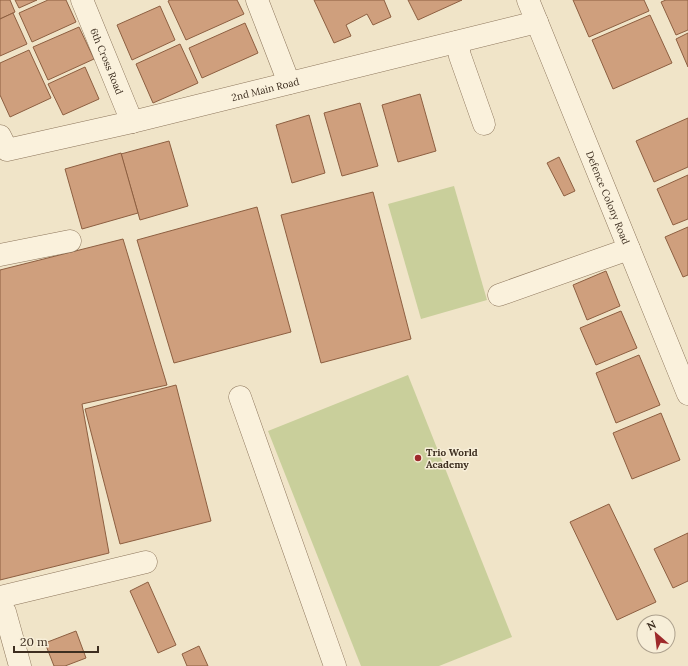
<svg xmlns="http://www.w3.org/2000/svg" width="688" height="666" viewBox="0 0 688 666" font-family="Lora,serif">
  <rect width="100%" height="100%" fill="#f0e4c8"/>
  <g fill="#c9cf9b">
    <path d="M454,186L487,300L421,319L388,204Z"/>
    <path d="M408,375L512,637L439,666H361L268,431Z"/>
  </g>
  <g fill="#cf9f7d" stroke="#8d5f41">
    <path d="M0,0H10L15,12L0,19Z"/>
    <path d="M15,0H37L19,8Z"/>
    <path d="M48,0H66L76,22L32,42L19,13Z"/>
    <path d="M170,0H237L244,14L186,40L168,1Z"/>
    <path d="M314,0H384L391,17L373,25L367,14L346,25L351,36L334,43Z"/>
    <path d="M408,0H462L418,20Z"/>
    <path d="M573,0H644L649,11L589,37Z"/>
    <path d="M666,0H688V30L676,35L661,2Z"/>
    <path d="M160,6L175,40L132,60L117,25Z"/>
    <path d="M13,13L27,44L0,56V19Z"/>
    <path d="M650,15L672,63L613,89L592,40Z"/>
    <path d="M245,23L258,53L202,78L189,48Z"/>
    <path d="M79,27L94,59L48,80L33,47Z"/>
    <path d="M688,33V67L676,39Z"/>
    <path d="M180,44L198,83L153,103L136,64Z"/>
    <path d="M29,50L51,98L10,117L0,95V63Z"/>
    <path d="M85,67L99,99L63,115L48,84Z"/>
    <path d="M420,94L436,151L398,162L382,105Z"/>
    <path d="M360,103L378,166L342,176L324,113Z"/>
    <path d="M309,115L325,173L292,183L276,125Z"/>
    <path d="M688,118V167L654,182L636,141Z"/>
    <path d="M169,141L188,206L140,220L121,154Z"/>
    <path d="M121,153L138,213L82,229L65,169Z"/>
    <path d="M559,157L575,191L564,196L547,163Z"/>
    <path d="M688,175V219L673,225L657,189Z"/>
    <path d="M373,192L411,339L321,363L281,215Z"/>
    <path d="M257,207L291,332L174,363L137,240Z"/>
    <path d="M688,227V275L683,277L665,237Z"/>
    <path d="M123,239L167,385L82,404L109,553L0,580V270Z"/>
    <path d="M606,271L620,306L587,320L573,285Z"/>
    <path d="M621,311L637,348L596,365L580,328Z"/>
    <path d="M639,355L660,405L616,423L596,373Z"/>
    <path d="M176,385L211,521L120,544L85,409Z"/>
    <path d="M661,413L680,460L632,479L613,433Z"/>
    <path d="M609,504L656,602L617,620L570,522Z"/>
    <path d="M688,533V581L673,588L654,549Z"/>
    <path d="M148,582L176,645L158,653L130,591Z"/>
    <path d="M76,631L86,658L65,666H54L45,643Z"/>
    <path d="M199,646L208,666H187L182,654Z"/>
  </g>
  <g fill="none" stroke-linecap="round" stroke-linejoin="round">
    <defs>
      <g id="minor">
        <path id="s1" d="M82,0L132,122"/>
        <path d="M257,0L289,83"/>
        <path id="s2" d="M528,0L688,394"/>
        <path d="M457,42L460,56L484,124"/>
        <path id="s3" d="M0,136L7,150L132,122L537,22"/>
        <path d="M0,255L70,241"/>
        <path d="M499,295L629,249"/>
        <path d="M240,397L335,666"/>
        <path d="M0,597L146,562"/>
        <path d="M5,612L20,666"/>
      </g>
    </defs>
    <use href="#minor" stroke="#8d765c" stroke-width="23"/>
    <use href="#minor" stroke="#faf1dc" stroke-width="22"/>
  </g>
  <circle fill="#9e2a2b" stroke="#f7eed8" stroke-width="1.5" cx="418" cy="458" r="4"/>
  <g text-anchor="middle" dominant-baseline="central" stroke-width="3" stroke-linejoin="round" paint-order="stroke">
    <g font-size="10" fill="#3d2e20" stroke="#f7eed8">
      <text stroke="none"><textPath href="#s1" startOffset="66">6th Cross Road</textPath></text>
      <text stroke="none"><textPath href="#s3" startOffset="281">2nd Main Road</textPath></text>
      <text stroke="none"><textPath href="#s2" startOffset="213">Defence Colony Road</textPath></text>
    </g>
    <g font-size="10" font-weight="bold" fill="#3d2e20" stroke="#f7eed8" text-anchor="start">
      <text x="426" y="452">Trio World<tspan x="426" dy="12">Academy</tspan></text>
    </g>
  </g>
  <g transform="translate(656 634) rotate(332)"><circle r="19" fill="#f7eed8" stroke="#ada18e"/>
  <path d="M0-3L7 15L0 10L-7 15Z" fill="#9e2a2b"/>
  <text y="-6" font-size="11" font-weight="bold" text-anchor="middle" fill="#3d2e20">N</text>
  </g>
  <path d="M14 646v6h84v-6" fill="none" stroke="#3d2e20" stroke-width="2"/>
  <text x="20" y="646" font-size="12" fill="#3d2e20" stroke="#f7eed8" stroke-width="3" paint-order="stroke">20 m</text>
</svg>
